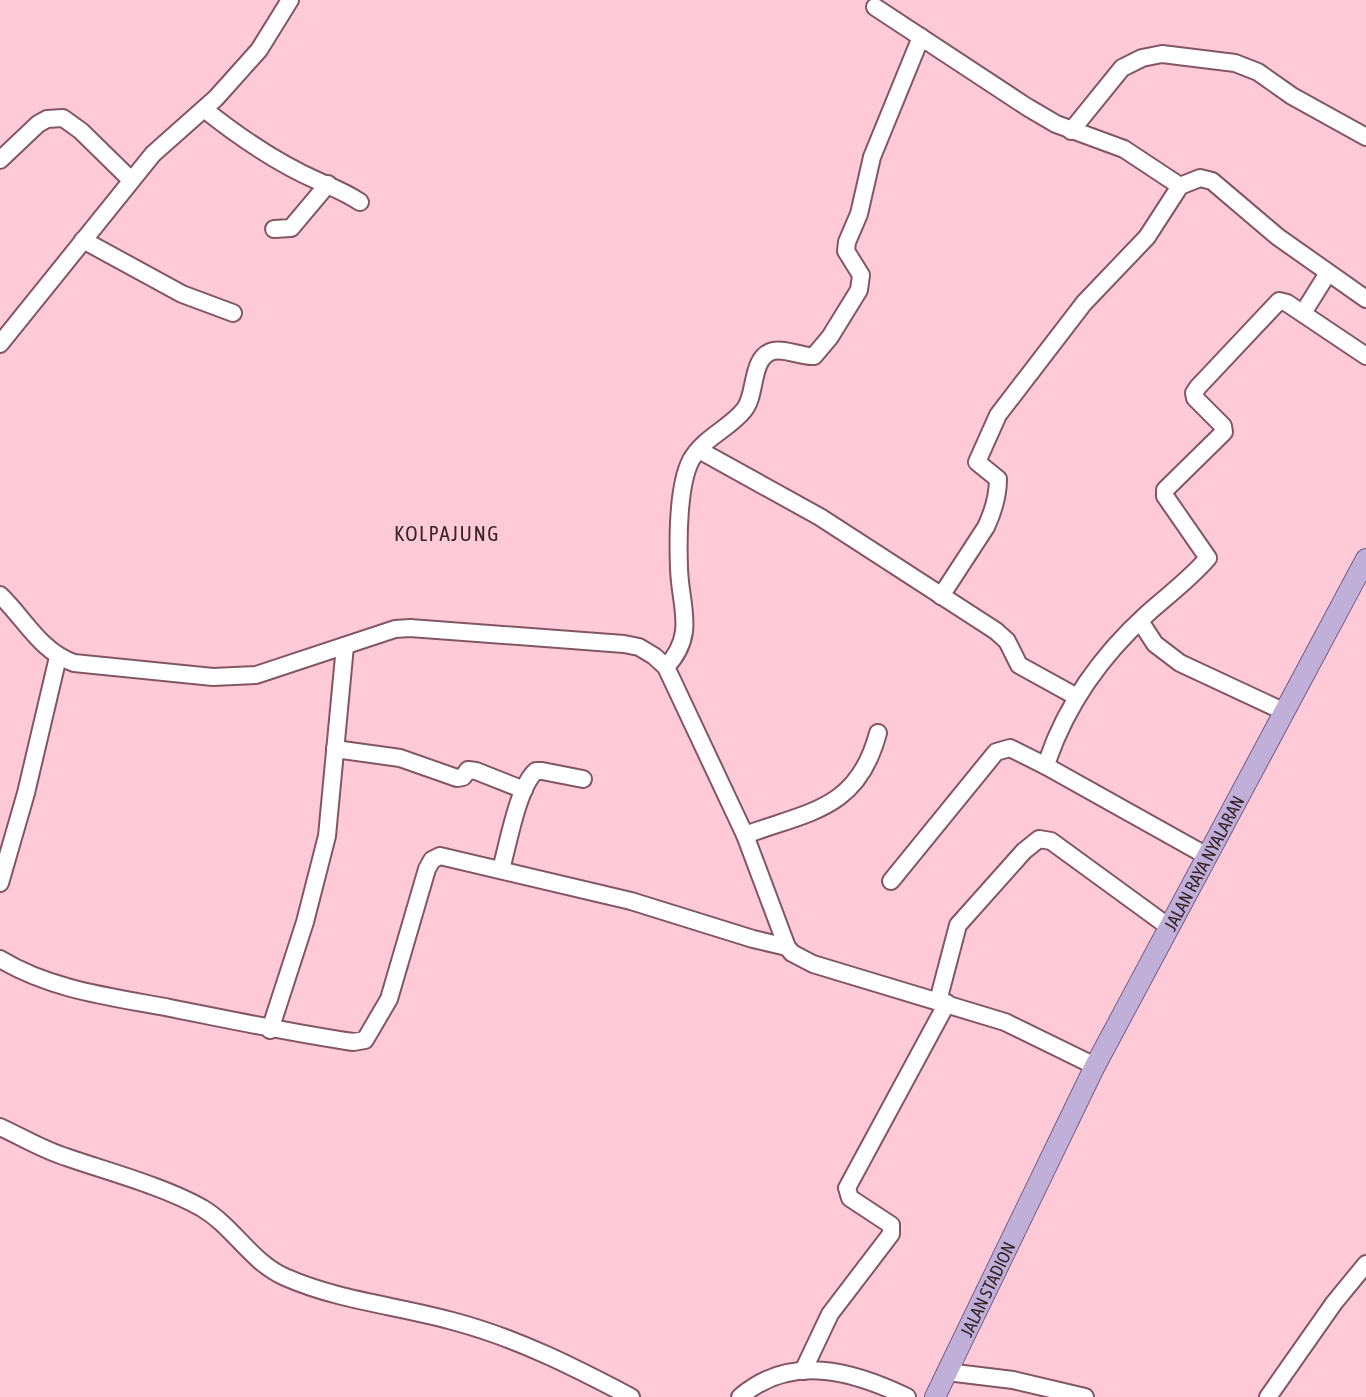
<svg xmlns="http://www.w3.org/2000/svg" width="1366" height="1397" viewBox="0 0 1366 1397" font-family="'Asap Condensed',sans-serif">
  <rect width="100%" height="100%" fill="#ffcad7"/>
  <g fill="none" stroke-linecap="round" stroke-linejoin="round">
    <defs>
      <g id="minor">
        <path d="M875,7L1027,107L1056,124L1124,149L1180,186"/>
        <path d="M204,109C239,137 277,163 318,181C334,188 345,192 360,202"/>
        <path d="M1071,131L1122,68L1142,58L1162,54L1235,63L1258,72L1292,96L1366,137"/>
        <path d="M0,160L38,124L47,119L63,118L81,131L131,180"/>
        <path d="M274,229L291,228L328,184"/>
        <path d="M83,240L182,294L233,313"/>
        <path d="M1303,313L1328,273"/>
        <path d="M0,344L153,154L216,98L259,50L290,0"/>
        <path d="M699,450L820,517L996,631L1007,641L1019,665L1077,697"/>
        <path d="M0,595C25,619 40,651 74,663L213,677L256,675L395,629L410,628L624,644L639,647L654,656L666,667L745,835L787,947L792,953L813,964L1005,1022L1095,1066"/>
        <path d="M941,596L986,527C993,512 998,497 998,479L977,462L998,415L1084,303L1147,237L1180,186L1200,178L1212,181L1278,237L1366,299"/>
        <path d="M1140,621L1155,644L1180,663L1285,712"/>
        <path d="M666,667C697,634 680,607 679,568C678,540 678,485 691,460C704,437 729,429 744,410C757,395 750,357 773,351C786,348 801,357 814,356L830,337L859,290L861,275L846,251L847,242L859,214L872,157L921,37"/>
        <path d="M335,749L400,758L457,778L463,777L468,770L476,771L524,790"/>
        <path d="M745,835C811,811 858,809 878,733"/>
        <path d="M1207,856L1046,766L1048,759C1068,702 1103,654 1147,614C1167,596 1190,579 1208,558L1165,496V490L1224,432L1223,426L1195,398L1194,393L1198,387L1279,301L1287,303L1366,356"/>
        <path d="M501,869C508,845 518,786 536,771H542L583,779"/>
        <path d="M891,881L996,752L1010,748L1046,766"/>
        <path d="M0,883L26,793L58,657"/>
        <path d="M0,959C51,990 112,997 170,1008C231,1020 291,1033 353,1042L365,1040L389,999L427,869L432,860L440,856L631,901L753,939L787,947"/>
        <path d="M938,1001L958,925L1024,851L1039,839L1051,841L1169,927"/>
        <path d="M270,1030L305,922L327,836L345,646"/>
        <path d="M0,1127C22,1137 43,1150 66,1157C109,1172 163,1186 202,1208C234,1227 251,1262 285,1277C339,1301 400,1306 456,1322C519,1339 574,1367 631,1397"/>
        <path d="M803,1371L830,1314L891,1234V1225L850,1198L847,1188L947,1003"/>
        <path d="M947,1372L1013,1380L1085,1397"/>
        <path d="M740,1397C791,1353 853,1371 907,1397"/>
        <path d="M1268,1397L1334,1303L1366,1264"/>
      </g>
      <g id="major">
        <path id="s1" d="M935,1397L1095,1066L1366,559"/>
      </g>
    </defs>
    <use href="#minor" stroke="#825662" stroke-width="20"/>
    <use href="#major" stroke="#755d8a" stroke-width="22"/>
    <use href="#minor" stroke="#fff" stroke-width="16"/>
    <use href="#major" stroke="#c0b0d9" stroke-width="20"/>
  </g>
  <g text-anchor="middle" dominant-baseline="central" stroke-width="4.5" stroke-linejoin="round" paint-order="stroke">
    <g font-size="18" fill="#382429" stroke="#ffcad7">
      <text stroke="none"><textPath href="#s1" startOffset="598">JALAN RAYA NYALARAN</textPath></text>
      <text stroke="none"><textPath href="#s1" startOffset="120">JALAN STADION</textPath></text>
    </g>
    <g font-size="21" letter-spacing="1.5" fill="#382429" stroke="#ffcad7">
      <text x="447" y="533">KOLPAJUNG</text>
    </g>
  </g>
</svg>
